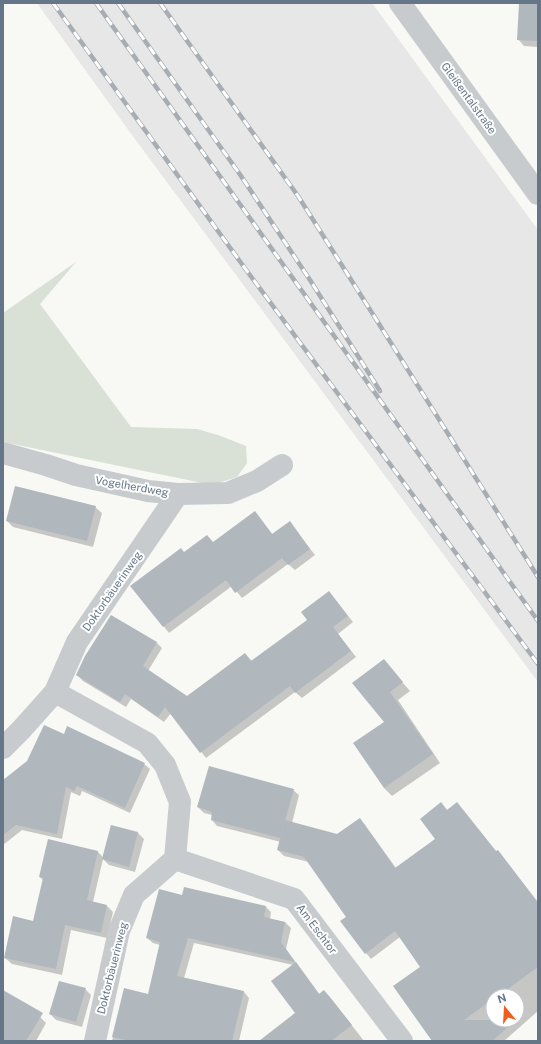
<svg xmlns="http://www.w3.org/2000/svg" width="541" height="1044" viewBox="0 0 541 1044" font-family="'Public Sans',sans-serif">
  <rect width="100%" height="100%" fill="#f8f8f5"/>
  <path fill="#e6e7e6" d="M37,3H372L538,230V682L132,135Z"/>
  <path fill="#d9e0d5" d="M76,262L40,304L131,427L197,429L218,435L246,446L247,463L237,477L212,485L3,442V313Z"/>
  <g fill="#0003" fill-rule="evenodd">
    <path d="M538,8V47L524,46L518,39Z"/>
    <path d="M95,507L102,513L93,547L13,527L7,521Z"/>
    <path d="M255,512L273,535L290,523L315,555L295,570L288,564L242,598L232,586L169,633L132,586L184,553L214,543Z"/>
    <path d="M329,592L353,622L338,634L356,657L302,698L295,692L206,758L171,713L164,722L131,699L126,707L83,681L77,675L156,642L162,648L148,671L187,697L245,654L252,661L309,620Z"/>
    <path d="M383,660L410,691L398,700L440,763L392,796L384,788L385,722Z"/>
    <path d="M144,764L150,769L130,813L82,791L80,796L71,792L62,839L22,830L3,845V781Z"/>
    <path d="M293,790L299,795L292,823L337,835L359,819L365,825L396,868L437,840L441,804L448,811L457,803L496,852L498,851L503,857L538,902V1011L504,1041H434L421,967L400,937L371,959L366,953L347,917L309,862L284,856L278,850L281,842L217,826L212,820V815L204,813L198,807ZM493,996H517V1020H493Z"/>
    <path d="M111,826L138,833L144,839L135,872L109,865L103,859L93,902L107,906L113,912L107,938L71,930L62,975L12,964L5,958L34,922L44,881L40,877L97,851L103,857Z"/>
    <path d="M183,896L265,906L271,912L270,919L285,922L291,928L286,949L320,995L324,991L330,997L364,1041H280L296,1013L293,965L194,943L184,978L244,992L249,998L239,1041H112L125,989L149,995L160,945L153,943L147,938Z"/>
    <path d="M85,989L91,995L82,1027L56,1020L50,1014Z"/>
    <path d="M3,991L40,1017L46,1023L36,1041H3Z"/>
  </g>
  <g fill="#b0b8be">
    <path d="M519,3H538V41L517,40Z"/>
    <path d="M15,486L96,506L87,541L6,521Z"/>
    <path d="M255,511L272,534L290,521L310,549L288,565L282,558L235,593L226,580L163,627L130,586L181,548L184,552L207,535L213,542Z"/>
    <path d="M329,591L348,616L333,627L351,651L295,693L290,686L200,753L165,707L158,717L125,694L120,702L76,675L85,656L111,615L157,642L143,666L187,696L245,653L251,661L307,620L301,612Z"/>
    <path d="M384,659L403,682L390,692L433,754L384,788L353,743L384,722L352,683Z"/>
    <path d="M44,725L64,734L67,726L145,763L125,808L77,786L74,791L66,787L57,834L16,825L3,835V780L27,761Z"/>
    <path d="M209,766L294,789L280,838L211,820L212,812L197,807Z"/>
    <path d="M441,802L447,810L457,802L496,851L498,850L538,903V967L498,996H493V999L464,1020H516L492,1041H432L393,986L420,967L395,931L365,954L340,921L346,917L304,857L277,850L285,820L337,834L360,818L395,868L435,839L420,819Z"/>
    <path d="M111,825L138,832L129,867L102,859Z"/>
    <path d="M48,839L98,851L87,900L107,905L101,933L65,925L56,969L4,958L13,916L33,921L43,878L39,877Z"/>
    <path d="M184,887L266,906L264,917L285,922L281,942L295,962L188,938L177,976L244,991L232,1041H130L112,1037L124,988L148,994L160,942L146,938L159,889L182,895Z"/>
    <path d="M296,962L319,994L324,990L352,1025L331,1041H259L295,1013L271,981Z"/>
    <path d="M59,981L86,988L76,1022L49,1014Z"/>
    <path d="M3,990L43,1013L26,1041H3Z"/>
  </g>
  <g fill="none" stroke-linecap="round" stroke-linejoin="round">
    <g stroke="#c7cbce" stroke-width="22">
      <path d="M400,3L538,194"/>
      <path d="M3,453L46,465L76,475L148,491L178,494L228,493L257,481L282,465"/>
      <path d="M55,692L147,743L165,765L180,802L175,859L134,895L119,931L95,1041"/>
      <path d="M3,748L21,730L55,692L77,642L178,494"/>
      <path d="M175,859L294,899L402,1041"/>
    </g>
    <defs>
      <g id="rail">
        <path d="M53,3L244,267L538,664"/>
        <path d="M96,3L538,621"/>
        <path d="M118,3L239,173L310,280L380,391"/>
        <path d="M160,3L298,196L374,316L538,577"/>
      </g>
    </defs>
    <use href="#rail" stroke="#a7adb3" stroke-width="4.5"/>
    <use href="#rail" stroke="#fff" stroke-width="3" stroke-dasharray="9" stroke-linecap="butt"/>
  </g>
  <g text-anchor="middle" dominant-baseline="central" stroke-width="4" stroke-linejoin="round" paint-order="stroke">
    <g font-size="11" fill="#647688" stroke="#fff">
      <text transform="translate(469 98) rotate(54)">Gleißentalstraße</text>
      <text transform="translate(132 486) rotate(10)">Vogelherdweg</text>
      <text transform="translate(112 591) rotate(-55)">Doktorbäuerinweg</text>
      <text transform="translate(317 929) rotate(53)">Am Eschtor</text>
      <text transform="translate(112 968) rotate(-76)">Doktorbäuerinweg</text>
    </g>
  </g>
  <rect width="541" height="1044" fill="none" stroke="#647688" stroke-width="8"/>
  <g transform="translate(505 1008) rotate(342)"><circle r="19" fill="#ffffff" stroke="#c1c8cf"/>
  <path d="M0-3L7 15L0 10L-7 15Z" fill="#f15e1c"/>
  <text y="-6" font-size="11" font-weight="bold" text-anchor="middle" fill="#647688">N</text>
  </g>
</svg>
